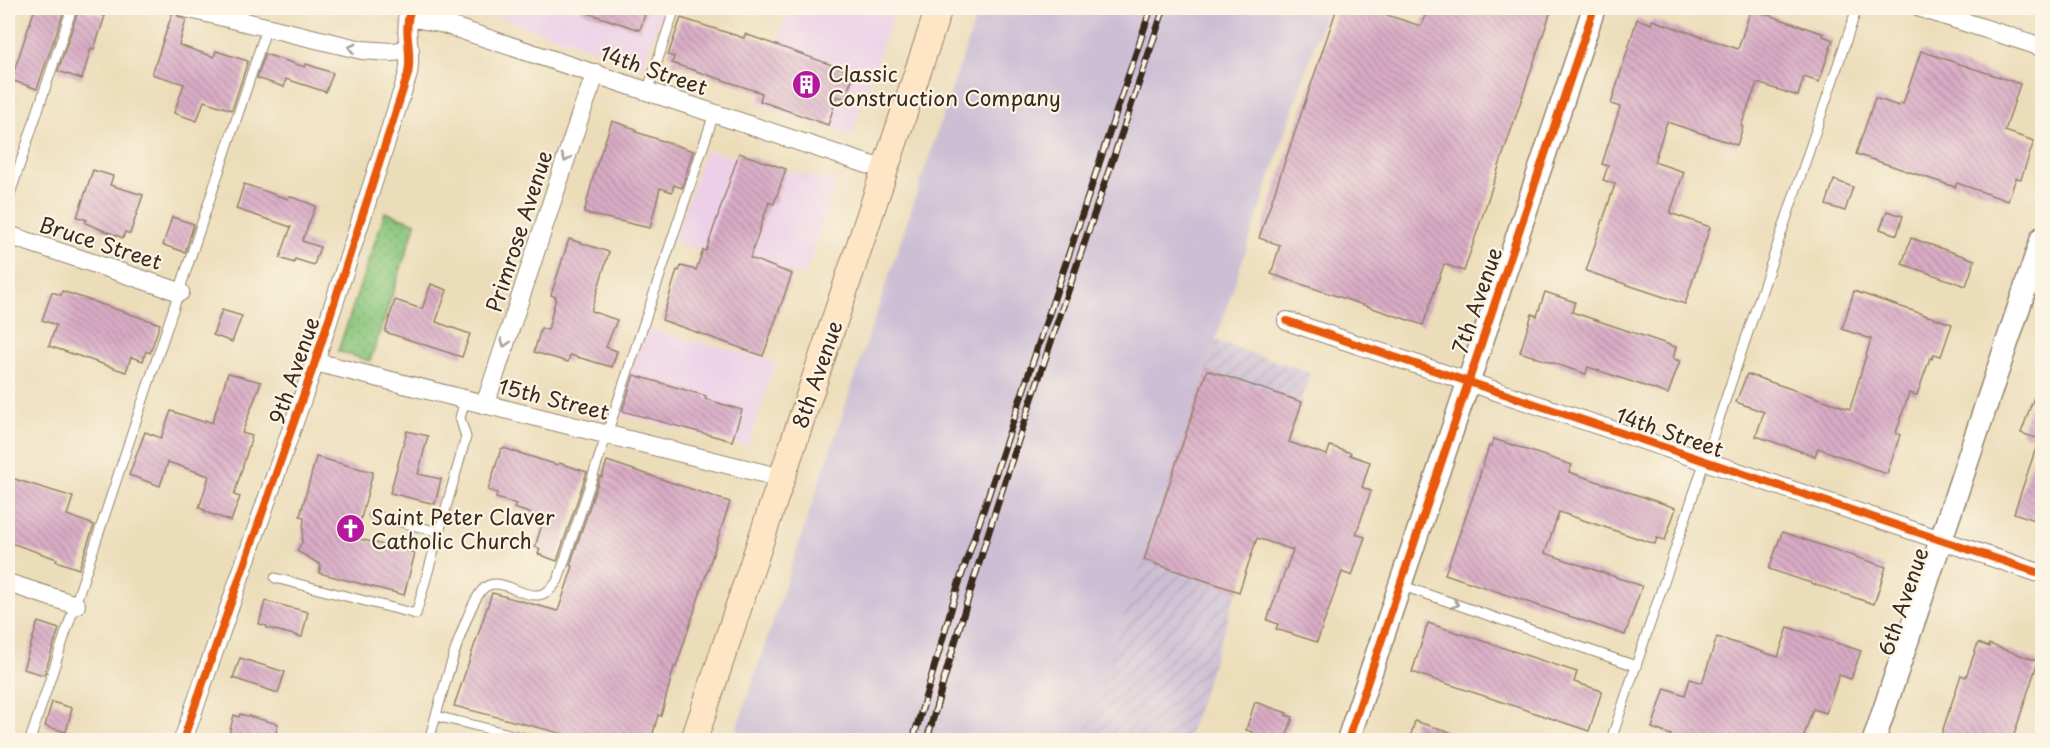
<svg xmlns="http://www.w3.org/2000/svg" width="2050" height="748" viewBox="0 0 2050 748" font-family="'Playpen Sans',sans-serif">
  <defs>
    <pattern id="industrial-furrows" width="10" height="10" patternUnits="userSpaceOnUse" patternTransform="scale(1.5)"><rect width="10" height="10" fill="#ccbed4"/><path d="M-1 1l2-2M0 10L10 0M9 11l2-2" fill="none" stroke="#b0a3b6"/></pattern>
    <pattern id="garden-dots" width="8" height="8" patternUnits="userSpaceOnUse" patternTransform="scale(1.5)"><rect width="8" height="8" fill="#8ac67c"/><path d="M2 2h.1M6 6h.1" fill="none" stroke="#72a165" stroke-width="1.8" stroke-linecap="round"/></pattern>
    <pattern id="building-back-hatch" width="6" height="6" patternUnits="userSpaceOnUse" patternTransform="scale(1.5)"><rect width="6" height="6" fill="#d9acc6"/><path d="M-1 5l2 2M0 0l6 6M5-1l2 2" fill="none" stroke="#b18ca0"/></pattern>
  </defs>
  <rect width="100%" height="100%" fill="#fcf5e5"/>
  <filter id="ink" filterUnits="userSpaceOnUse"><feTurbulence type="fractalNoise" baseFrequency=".0167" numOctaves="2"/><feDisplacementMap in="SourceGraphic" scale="12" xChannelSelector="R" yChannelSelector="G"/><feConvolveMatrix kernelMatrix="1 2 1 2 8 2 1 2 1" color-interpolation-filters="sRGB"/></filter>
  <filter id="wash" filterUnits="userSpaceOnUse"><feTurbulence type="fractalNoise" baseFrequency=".008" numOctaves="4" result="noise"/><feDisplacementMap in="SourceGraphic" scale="24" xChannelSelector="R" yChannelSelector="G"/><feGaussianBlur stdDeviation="1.35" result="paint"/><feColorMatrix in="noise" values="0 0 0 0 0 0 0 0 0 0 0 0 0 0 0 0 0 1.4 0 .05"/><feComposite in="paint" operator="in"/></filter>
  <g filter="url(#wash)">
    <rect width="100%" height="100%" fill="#ecddba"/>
    <g fill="#edd0e8">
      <path d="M471,8H663L643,66Z"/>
      <path d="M789,8H895L852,135L757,103Z"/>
      <path d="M705,150L836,182L805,276L674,243Z"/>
      <path d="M645,329L776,361L748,446L617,414Z"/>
    </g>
    <path fill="url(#industrial-furrows)" d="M1216,341L1310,373L1187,740H1087L1082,739Z"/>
    <path fill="#ccbed4" d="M979,8H1327L1082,740H733Z"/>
    <path fill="url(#garden-dots)" stroke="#62784d" stroke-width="1.5" d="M385,212L416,223L370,361L338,351Z"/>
    <g id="blocks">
      <g fill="url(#building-back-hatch)">
        <path d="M35,8H65L37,89L11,80Z"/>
        <path d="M79,8L105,16L94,49L91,48L82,79L58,71Z"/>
        <path d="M174,8L178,16L186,20L179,45L214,57L216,51L248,61L232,110L204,101L197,121L174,113L184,84L152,74Z"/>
        <path d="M581,8H647L640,30L581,11Z"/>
        <path d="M1337,8H1365L1421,26L1428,8H1552L1464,271L1444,264L1423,325L1271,274L1280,245L1259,238Z"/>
        <path d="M1751,9L1824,34L1823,36L1833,40L1819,82L1804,77L1798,96L1757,83L1741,126L1743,127L1737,145L1667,122L1654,162L1684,172L1670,213L1710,227L1685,304L1586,271L1615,184L1603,180L1608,166L1602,164L1620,107L1611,104L1637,19L1651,24L1652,20L1738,49Z"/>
        <path d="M681,18L744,38L745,34L854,73L845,99L837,96L828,125L760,101L762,93L672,63L674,57L668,55Z"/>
        <path d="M1921,51L2020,84L2005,131L2034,141L2021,179L2016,178L2008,201L1957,183L1955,187L1856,154L1875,98L1899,106L1900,103L1903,104Z"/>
        <path d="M265,54L305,67L306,64L333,73L326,92L286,79L284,87L257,78Z"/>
        <path d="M612,121L636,129V132L693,151L682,188L674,185L672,192L660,188L650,228L584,213L595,170Z"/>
        <path d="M739,153L786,169L774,204L769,202L750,258L792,274L763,356L662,320L677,270L679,271L681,266L696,270L703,250L706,251Z"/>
        <path d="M93,170L113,176L110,185L143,195L130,234L125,232L123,238L85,223L87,220L77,217Z"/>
        <path d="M1834,180L1853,187L1845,211L1826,205Z"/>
        <path d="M244,184L288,199L289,196L316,206L302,241L320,247L314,265L295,259L294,263L280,258L291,227L236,209Z"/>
        <path d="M1887,211L1903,216L1897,235L1880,229Z"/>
        <path d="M172,217L194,224L185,252L163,245Z"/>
        <path d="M1911,238L1975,260L1966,286L1902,264Z"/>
        <path d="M569,239L609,252L591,311L617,320L606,347L617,351L612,367L570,355L568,362L534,352L541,328L548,330L556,297L551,295Z"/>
        <path d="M431,284L447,290L436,322L470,334L462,357L385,332L395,300L422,309Z"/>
        <path d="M62,291L160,324L150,353L146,351L143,361L131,357L126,372L49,346L56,325L42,320L52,292L61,295Z"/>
        <path d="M1854,291L1952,324L1941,356L1934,354L1932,359L1930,358L1917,395L1909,393L1896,433L1900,435L1887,474L1818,448L1815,456L1756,436L1764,412L1736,402L1747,374L1850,409L1871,339L1842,329Z"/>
        <path d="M1545,292L1575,302L1572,312L1676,347L1673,359L1680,361L1668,394L1588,367L1586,374L1520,352L1532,314L1537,316Z"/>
        <path d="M222,310L242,316L232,342L213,335Z"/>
        <path d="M1207,370L1302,402L1289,442L1327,455L1330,446L1351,453L1350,455L1370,462L1362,487L1371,491L1356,534L1365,537L1352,576L1342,572L1317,642L1276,629L1278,624L1267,620L1293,550L1257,538L1239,592L1144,560Z"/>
        <path d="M228,373L261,382L242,433L252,436L234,495L240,497L231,521L205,512V510L199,508L209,476L168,462L160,486L129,475L145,432L161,438L171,411L204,422L205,420L212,423Z"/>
        <path d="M634,375L706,396L705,399L742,410L732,441L622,411Z"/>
        <path d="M2040,380H2043V523L2014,513L2039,439L2021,433Z"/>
        <path d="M407,431L428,436L418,474L441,479L435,504L390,493Z"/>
        <path d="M1494,439L1572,465L1569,472L1676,508L1665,540L1657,538L1655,544L1559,512L1545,553L1642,586L1625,635L1445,574L1480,477H1479L1489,446L1491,447Z"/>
        <path d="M503,448L558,465L559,463L587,472L557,561L538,554L540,549L535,547L544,518L514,508L516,504L496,498L497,493L488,490L501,449Z"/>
        <path d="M316,457L373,472L356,538L415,553L404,595L319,573L321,565L297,551L302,542L304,517L300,516Z"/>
        <path d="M607,461L730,502L676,667H674L661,716L658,715L651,741H591L454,706L492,593L558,611L573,566L570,565L600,476L602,477Z"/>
        <path d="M8,477L73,497L67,515L94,525L79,569L56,561L57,559L8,542Z"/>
        <path d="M1782,532L1886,567L1874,604L1769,569Z"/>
        <path d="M265,601L308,612L302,637L267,628V626L259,624Z"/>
        <path d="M38,622L59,629L44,675L23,669Z"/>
        <path d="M1428,623L1577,672L1574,682L1602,691L1589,731L1412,672Z"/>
        <path d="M1788,627L1861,651L1851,679L1839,675L1826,713L1813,709L1802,741H1669L1671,735L1652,728L1665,688L1685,695L1690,679L1702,683L1717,637L1778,657Z"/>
        <path d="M1978,643L1989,647V644L2038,661L2012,741H1939L1961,675L1966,677Z"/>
        <path d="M240,658L285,672L278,693L233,678Z"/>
        <path d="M52,702L72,708L66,732L45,726Z"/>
        <path d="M1255,702L1287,713L1286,715L1293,717L1285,741H1251L1253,732L1246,730Z"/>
        <path d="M240,714L278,724L274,741H227L234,715L239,717Z"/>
        <path d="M1415,721L1464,737V741H1409Z"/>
      </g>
    </g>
  </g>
  <g filter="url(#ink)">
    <use href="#blocks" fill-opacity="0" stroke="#94846c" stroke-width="1.5"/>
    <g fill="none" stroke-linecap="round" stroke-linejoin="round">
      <defs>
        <g id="service">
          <path d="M647,92L675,8"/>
          <path d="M8,200L72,8"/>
          <path d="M373,515L439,532"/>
          <path d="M275,578L416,614L466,437L460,418L465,400"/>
          <path d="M1400,585L1636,666"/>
          <path d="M436,716L534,740"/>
          <path d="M30,740L267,27"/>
          <path d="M429,740C437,714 466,596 487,586C509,575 535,616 558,580L714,114"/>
          <path d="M1611,740L1857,8"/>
        </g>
        <g id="minor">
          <path d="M186,8L362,50L392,52L410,50"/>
          <path d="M1921,8L2042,47"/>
          <path d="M407,19H420L444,24L885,170"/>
          <path d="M8,235L180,292"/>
          <path d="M1287,321L2042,574"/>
          <path d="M315,362L782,478"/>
          <path d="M485,405L580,116L596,73"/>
          <path d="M8,583L76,605"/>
          <path d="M183,740L315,362L408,74C413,48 402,33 411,8"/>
        </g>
        <g id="tertiary">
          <path d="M1348,740L1594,8"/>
          <path d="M1874,740L2042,238"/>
        </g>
        <path id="secondary" d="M694,740L939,8"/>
      </defs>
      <use href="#service" stroke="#94846c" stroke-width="11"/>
      <use href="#minor" stroke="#94846c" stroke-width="20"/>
      <use href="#tertiary" stroke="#94846c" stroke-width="25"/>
      <use href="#secondary" stroke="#94846c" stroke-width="28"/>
      <use href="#service" stroke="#fff" stroke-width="9"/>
      <use href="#minor" stroke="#fff" stroke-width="18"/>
      <use href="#tertiary" stroke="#fff" stroke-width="22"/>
      <use href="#secondary" stroke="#fde5c5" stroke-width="26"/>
      <defs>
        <g id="rail">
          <path d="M913,740L957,589L1151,8"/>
          <path d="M927,740C995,493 1083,251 1164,8"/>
        </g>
      </defs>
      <use href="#rail" stroke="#3b2a1e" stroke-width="7"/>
      <use href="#rail" stroke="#fcf5e5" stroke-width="4.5" stroke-dasharray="14" stroke-linecap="butt"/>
      <defs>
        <g id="cycleway">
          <path d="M1287,321L2042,574"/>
          <path d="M183,740L315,362L408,74C413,48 402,33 411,8"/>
          <path d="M1348,740L1594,8"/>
        </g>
      </defs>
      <use href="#cycleway" stroke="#fcf5e5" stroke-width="11"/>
      <use href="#cycleway" stroke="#e8590c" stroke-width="8"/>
    </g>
    <defs><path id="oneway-chevron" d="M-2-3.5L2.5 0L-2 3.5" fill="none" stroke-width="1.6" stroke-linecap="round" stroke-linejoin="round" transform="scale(1.5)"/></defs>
    <g stroke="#a79f9a">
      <use href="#oneway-chevron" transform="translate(352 48) rotate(-166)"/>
      <use href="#oneway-chevron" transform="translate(566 158) rotate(108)"/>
      <use href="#oneway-chevron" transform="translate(505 343) rotate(108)"/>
      <use href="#oneway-chevron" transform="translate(1455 604) rotate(19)"/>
    </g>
  </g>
  <defs>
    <symbol id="building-disc" viewBox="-11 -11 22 22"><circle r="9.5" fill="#b5179e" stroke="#fcf5e5"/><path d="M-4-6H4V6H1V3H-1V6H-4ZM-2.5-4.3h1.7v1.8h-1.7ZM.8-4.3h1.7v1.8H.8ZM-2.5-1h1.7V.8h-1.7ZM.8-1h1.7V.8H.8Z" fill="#fff"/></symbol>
    <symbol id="church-disc" viewBox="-11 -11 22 22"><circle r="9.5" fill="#b5179e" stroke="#fcf5e5"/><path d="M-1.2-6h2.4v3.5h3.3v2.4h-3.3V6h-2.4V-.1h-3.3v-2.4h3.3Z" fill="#fff"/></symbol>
  </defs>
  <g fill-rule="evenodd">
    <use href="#building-disc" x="790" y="68" width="33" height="33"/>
    <use href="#church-disc" x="334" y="512" width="33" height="33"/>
  </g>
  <g text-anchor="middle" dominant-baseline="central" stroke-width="4.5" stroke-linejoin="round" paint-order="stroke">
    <g font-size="21" fill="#3b2a1e" stroke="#fcf5e5">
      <text transform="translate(654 69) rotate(19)">14th Street</text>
      <text transform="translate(518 231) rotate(-72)">Primrose Avenue</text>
      <text transform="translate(101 242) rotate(18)">Bruce Street</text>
      <text transform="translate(1476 300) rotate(-71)">7th Avenue</text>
      <text transform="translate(293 370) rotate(-71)">9th Avenue</text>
      <text transform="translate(816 374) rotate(-71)">8th Avenue</text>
      <text transform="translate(554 398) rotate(14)">15th Street</text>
      <text transform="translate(1670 431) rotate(19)">14th Street</text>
      <text transform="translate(1902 601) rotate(-71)">6th Avenue</text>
    </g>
    <g font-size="21" fill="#3b2a1e" stroke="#fcf5e5" text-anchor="start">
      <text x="828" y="73">Classic<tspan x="828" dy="24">Construction Company</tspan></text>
      <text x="371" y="516">Saint Peter Claver<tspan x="371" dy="24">Catholic Church</tspan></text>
    </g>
  </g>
  <rect width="2050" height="748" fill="none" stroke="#fcf5e5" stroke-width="30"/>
</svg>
